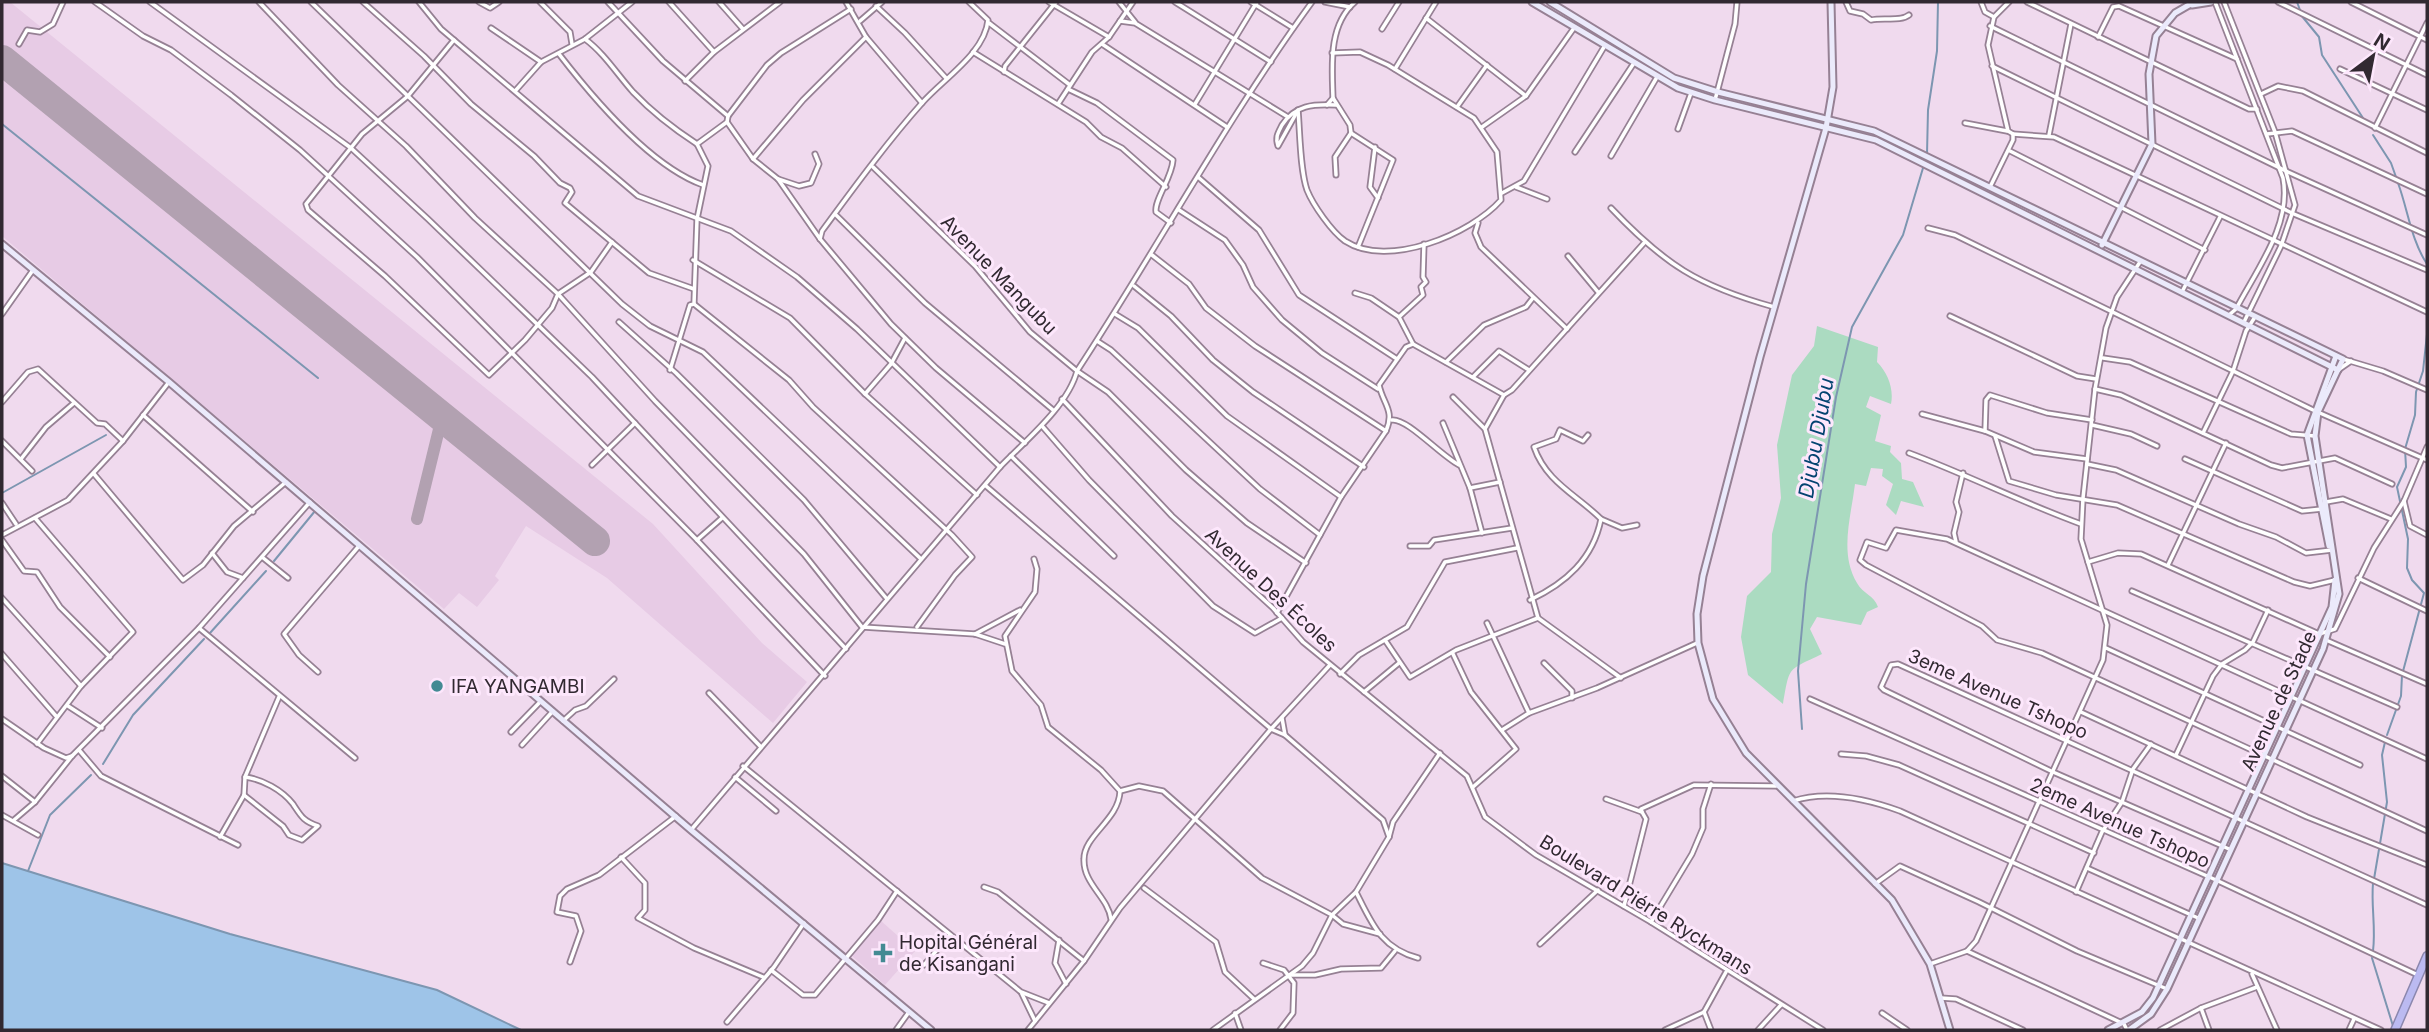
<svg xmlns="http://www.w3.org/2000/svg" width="2429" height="1032" viewBox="0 0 2429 1032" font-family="Inter,sans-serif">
  <rect width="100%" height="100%" fill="#f0daee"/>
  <g fill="#e7cbe5">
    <path d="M2,2H10L653,524L762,643L807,682L773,723L607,578L526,526L495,576L499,580L477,607L459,593L444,609L2,236Z"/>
    <path d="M881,921L915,951L885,985L851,955Z"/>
  </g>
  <path fill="#abdbc1" d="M1817,326L1878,347L1877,362C1888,373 1894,389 1891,404L1870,396L1866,407L1881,415L1875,441L1891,446L1890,452L1901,463L1902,479L1913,482L1924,507L1901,501L1896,515L1886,505L1893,484L1882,476L1883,469L1871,468L1866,486L1855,484C1851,517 1839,553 1857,583C1863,594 1874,595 1878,607L1867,612L1861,625L1817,617L1810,629L1822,654C1787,671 1790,665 1783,704L1748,675L1741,637L1747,596L1771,572L1772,534L1781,498L1777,445L1792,375L1814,346Z"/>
  <path fill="#9ec4e8" stroke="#7d96b1" stroke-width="2" d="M2,863L230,934L437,990L521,1030H2Z"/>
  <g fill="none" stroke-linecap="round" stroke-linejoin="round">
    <g stroke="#7d96b1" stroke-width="2">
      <path d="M2297,2L2300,10"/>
      <path d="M2301,15L2319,37L2322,55L2363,118"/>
      <path d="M2,124L318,378"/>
      <path d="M2373,135L2391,163L2396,177"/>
      <path d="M1927,154L1928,110L1937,51L1938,2"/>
      <path d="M2398,183C2408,210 2411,240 2427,264"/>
      <path d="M2,493L106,435"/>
      <path d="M274,561L315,511"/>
      <path d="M210,633L266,571"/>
      <path d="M1802,729L1798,671L1806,584L1836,397L1852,327L1903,235L1923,168"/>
      <path d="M2387,735L2401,696L2402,675L2424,593L2412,580L2407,568L2408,539L2397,487L2406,467L2405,449L2415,415L2416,392L2423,371L2427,334"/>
      <path d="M103,764L133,715L204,639"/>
      <path d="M28,871L50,815L91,775"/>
      <path d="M2374,879L2387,802L2382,755L2385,742"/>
      <path d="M2373,951C2376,927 2371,907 2373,883"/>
      <path d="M2372,958L2393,1026"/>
    </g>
    <path stroke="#b2a1b1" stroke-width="12" d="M417,519L442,417"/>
    <path stroke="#b2a1b1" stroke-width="30" d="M2,60L595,541"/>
    <defs>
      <g id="street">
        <path d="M95,2L143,36L171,50L231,95L300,150L417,257L697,540L825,676"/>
        <path d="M150,2L351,148L428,219L592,377L846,649"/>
        <path d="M259,2L338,85L406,146L475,218L558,294L655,401L804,554L862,627L975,634L1005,644"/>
        <path d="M311,2L622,304L650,326L703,352L921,559"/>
        <path d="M363,2L424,56L471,104L534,156L560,183L570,188L572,192L565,203L649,273L694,289"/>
        <path d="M419,2L441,29L638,196L731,231L797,277L857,329L1000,467"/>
        <path d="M479,2L490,8L499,2"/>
        <path d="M540,2L570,32L572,44"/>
        <path d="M608,2L663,61L728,116"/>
        <path d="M669,2L714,52"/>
        <path d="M719,2L743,29"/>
        <path d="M846,2L866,37L922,103"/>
        <path d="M1049,2L1109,37"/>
        <path d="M1119,2L1135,22"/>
        <path d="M1175,2L1271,62"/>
        <path d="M1251,2L1293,28"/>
        <path d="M1325,2L1350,7"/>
        <path d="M1846,2L1850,11L1863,14L1871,20C1884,17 1900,22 1909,15"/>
        <path d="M1981,2L1985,12L1994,17"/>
        <path d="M2027,2L2249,109H2257"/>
        <path d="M2215,2L2283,178C2292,224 2257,269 2236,309L2229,315"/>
        <path d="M2224,2L2275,132L2295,205L2281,246L2244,322"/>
        <path d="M2278,2L2427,75"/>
        <path d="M2351,2L2427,40"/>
        <path d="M876,6L905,33L946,78"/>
        <path d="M1426,18L1526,96"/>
        <path d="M860,21L882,2"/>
        <path d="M1120,21L1135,23L1288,117"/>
        <path d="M989,23L1070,85"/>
        <path d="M1990,26L2288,172L2427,235"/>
        <path d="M491,28L541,62"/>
        <path d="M1382,29L1399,2"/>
        <path d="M2098,37L2113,7L2119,6L2237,59"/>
        <path d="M585,39C604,53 617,74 633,92C652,112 674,129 697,144"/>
        <path d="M454,40L408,96L362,134L306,204L308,210L385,276L489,375L525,340L552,308L558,294L591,272L612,242"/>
        <path d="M19,44L27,30L40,32L53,24L63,2"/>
        <path d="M1102,44L1227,127"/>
        <path d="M973,52L1086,122L1101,137L1122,148L1166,187"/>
        <path d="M559,54C593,98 650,166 703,185"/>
        <path d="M1992,66L2294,214L2427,270"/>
        <path d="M1395,69L1436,2"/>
        <path d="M2340,69L2427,110"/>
        <path d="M1004,72L1005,66L1056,2"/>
        <path d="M685,81L714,52L780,2"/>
        <path d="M1068,89L1097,103L1173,160C1172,178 1154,200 1156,212L1171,223"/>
        <path d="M516,90L541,62L585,39L632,2"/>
        <path d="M2261,94L2278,86L2303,91L2427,153"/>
        <path d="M1333,98L1350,125L1351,133"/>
        <path d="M1715,100L1735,24L1737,2"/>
        <path d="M1058,104L1092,52L1109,37L1133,2"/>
        <path d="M1195,104L1257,2"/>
        <path d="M1327,105L1333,98C1332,66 1328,25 1355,2"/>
        <path d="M1457,107L1487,65"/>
        <path d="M1298,110C1300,133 1300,170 1307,190C1313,205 1332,232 1345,241C1388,269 1471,234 1501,200L1497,152L1474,118L1388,65L1360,52L1332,53"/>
        <path d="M1297,112L1278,146C1275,137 1278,133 1282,125C1295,105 1313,104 1336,105"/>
        <path d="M727,122L753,159L778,179L820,239L891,324L936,368L1025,443"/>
        <path d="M1965,123L2007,131"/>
        <path d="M1482,127L1526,96L1574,28"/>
        <path d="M2375,128L2427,23"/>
        <path d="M1678,129L1691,93"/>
        <path d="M2013,134L2054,137L2427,312"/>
        <path d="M2267,134L2292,131L2427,194"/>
        <path d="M2049,135L2071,24"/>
        <path d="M1375,147L1370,187L1378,198"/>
        <path d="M2010,151L2205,250"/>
        <path d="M1575,152L1634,63"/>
        <path d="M1611,156L1657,77"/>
        <path d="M753,159L803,100L866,37"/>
        <path d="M873,167L975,266L1030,332L1077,371L1108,392L1186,470L1247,523L1306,563"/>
        <path d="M1336,175L1335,157L1351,133L1393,160L1358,247"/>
        <path d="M1198,177L1259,230L1299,295L1397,359"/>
        <path d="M778,179L799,186L811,183L819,164L815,154"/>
        <path d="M1516,187L1547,199"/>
        <path d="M1990,187L2013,140V134L2008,131L1988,45L1994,17L2009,2"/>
        <path d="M1502,193L1524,181L1604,47"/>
        <path d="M1611,208C1664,264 1698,286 1774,307"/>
        <path d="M1179,210L1225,240L1243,265L1253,287L1282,320L1322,353L1378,389"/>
        <path d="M836,215L925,303L1053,410"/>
        <path d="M1478,223L1475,233L1481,247L1567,329"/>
        <path d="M1928,228L1955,235L2313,410L2427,460"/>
        <path d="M820,239L822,231C853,189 888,141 922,103C943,79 985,53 988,20L969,2"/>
        <path d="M1152,255L1189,284L1206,308L1255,346L1386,431"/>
        <path d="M1568,256L1598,292"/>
        <path d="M693,260L790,318L865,394L977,495"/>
        <path d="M1134,286L1171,316L1213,360L1253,392L1364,467"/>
        <path d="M2182,292L2220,217"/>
        <path d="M1355,293L1371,298L1399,317L1413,344L1504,395"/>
        <path d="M694,304L789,380L813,407L952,535L972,557L955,575L917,627"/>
        <path d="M2,314L33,270"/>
        <path d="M1115,314L1138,328L1227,416L1341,497"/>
        <path d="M1950,316L2077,376L2096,379"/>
        <path d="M1399,317L1423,295L1421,287L1426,282L1423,277L1424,244"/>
        <path d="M619,322L676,373L804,500L887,599"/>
        <path d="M1097,341L1111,350L1260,489L1320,535"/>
        <path d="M2103,358L2130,362L2291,434L2315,436"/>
        <path d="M2343,359L2383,371L2427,390"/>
        <path d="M1446,362L1484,325L1526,307L1533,298"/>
        <path d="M670,370L690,305L694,304L697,219L708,166L697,144L727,122L728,116L767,65L781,53L851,9"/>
        <path d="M2338,370L2351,361"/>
        <path d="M1473,377L1499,351L1529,370"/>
        <path d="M2095,389L2121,395L2271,465L2282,468L2335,458L2392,484"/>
        <path d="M865,394L891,364L905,338"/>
        <path d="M1453,397L1484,428"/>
        <path d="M1062,399L1172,516L1273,608L1303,642L1467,776L1485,817L1536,855L1651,922L1823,1030"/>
        <path d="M2,402L28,372L38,369L97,423L105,424L123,441"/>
        <path d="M1922,414L1985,431L2034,452L2087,459"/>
        <path d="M143,415L253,512"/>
        <path d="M1392,420C1407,418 1440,455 1459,465"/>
        <path d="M1443,423L1470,488L1482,533"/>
        <path d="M2092,425L2131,434L2157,446"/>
        <path d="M1042,426L1089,480L1213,606L1255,633L1282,618"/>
        <path d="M1985,431L1986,400L1990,395L2047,413L2092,420"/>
        <path d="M2203,433L2233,371L2246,331L2255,317"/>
        <path d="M1588,435L1583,441L1560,430L1556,439L1534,447C1546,482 1577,495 1601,519"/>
        <path d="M1995,436L2009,481L2056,495L2117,505L2294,582L2310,586L2335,580"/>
        <path d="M2,441L32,471"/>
        <path d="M1909,453C1968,475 2023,503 2081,524"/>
        <path d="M1011,456L1114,556"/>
        <path d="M21,459L46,427L74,403"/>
        <path d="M2185,459L2302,511L2322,509L2326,502L2343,499L2391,519"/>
        <path d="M2087,464L2116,470L2239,524L2276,537L2306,553L2332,550"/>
        <path d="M592,465L635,423"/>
        <path d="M94,474L183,580L203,565L234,526L286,482"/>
        <path d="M986,486L1271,729L1285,735L1383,820L1389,837"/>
        <path d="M1470,488L1500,482"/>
        <path d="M2404,501L2410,526L2427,535"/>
        <path d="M2,503L16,524"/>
        <path d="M35,518L133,632L81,686L37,744"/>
        <path d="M2,535L68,500L123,441L169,382"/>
        <path d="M2,540L24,571L37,572L60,607L110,657"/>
        <path d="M697,540L722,518"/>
        <path d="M1956,542L1954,533L1959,512L1956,502L1963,473"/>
        <path d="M1410,546H1429L1434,540L1512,528"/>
        <path d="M212,553L227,572L243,578"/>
        <path d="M262,557L288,578"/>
        <path d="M1034,559L1037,569L1035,592L1005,636L1012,671L1041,705L1048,727L1101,770L1120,791C1119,820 1084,835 1084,859C1083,884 1108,897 1111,919"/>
        <path d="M2088,562L2118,553L2141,554L2319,634L2335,629L2374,548L2404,501L2427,447"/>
        <path d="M2168,565L2226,443"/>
        <path d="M2358,578L2427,611"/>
        <path d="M2132,591L2397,707"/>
        <path d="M2,598L81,686"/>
        <path d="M1530,600C1566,583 1593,559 1601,519L1622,528L1637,525"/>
        <path d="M1277,613L1341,497L1386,431C1395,410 1383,404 1379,385L1406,347L1413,344"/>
        <path d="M1487,623L1529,713"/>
        <path d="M199,628L355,758"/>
        <path d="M975,634L1020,610"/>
        <path d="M1385,640L1410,677L1456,650L1538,618"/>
        <path d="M2326,640L2427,684"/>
        <path d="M2106,648L2360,765"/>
        <path d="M2,654L56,716"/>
        <path d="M1453,654L1471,692L1516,749L1473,787"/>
        <path d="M1544,663L1572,691V698"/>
        <path d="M318,672L299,655L284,634L359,546"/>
        <path d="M1340,674L1359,655L1407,627L1445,562L1517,548"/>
        <path d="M1621,678L1538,618L1485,429L1504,395L1512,390L1644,243"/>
        <path d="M1364,692L1399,663"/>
        <path d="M709,693L760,746"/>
        <path d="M1810,699L2216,880L2418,975"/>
        <path d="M68,706L102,728"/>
        <path d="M2081,712L2307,817L2427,865"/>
        <path d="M1282,718L1285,735"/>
        <path d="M2,719L44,748L66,758L72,756"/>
        <path d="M563,721L575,710L586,706L614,679"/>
        <path d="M1502,730L1529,713L1597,688L1697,643"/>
        <path d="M511,732L541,701"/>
        <path d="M522,745L553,711"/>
        <path d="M79,750L101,776L238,845"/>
        <path d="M1841,754L1866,756L1899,765L2094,853"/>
        <path d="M2176,755L2213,676L2222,664L2245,650L2253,642L2268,610"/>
        <path d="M2427,759L1947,539L1896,530L1886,548L1867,542L1860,560L1866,565L1982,626L1997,640L2042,653L2427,831"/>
        <path d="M743,766L1021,992L1049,1003"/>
        <path d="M2,776L35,802"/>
        <path d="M735,777L776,811"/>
        <path d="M1120,791L1139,786L1163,791L1262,878L1332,915L1343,924L1380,934"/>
        <path d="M244,795L283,826L289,835L302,840L318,826C303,821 301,816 293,804C282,790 262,779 245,777"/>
        <path d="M1606,799L1642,812L1646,819L1624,906"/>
        <path d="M1793,801C1827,790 1867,799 1900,811L2381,1030"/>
        <path d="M1642,812L1641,809L1694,785L1776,786"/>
        <path d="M2,815L38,835"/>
        <path d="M14,820L35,802L72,756L199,628L310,502"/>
        <path d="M691,830L1000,467C1025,441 1068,406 1077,371C1157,249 1226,120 1312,2"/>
        <path d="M220,837L244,795L245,777L279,697"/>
        <path d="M2229,849L2053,772L1884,690L1881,687L1891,665L1898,664L2427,905"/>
        <path d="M621,857L645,883V910L638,918L694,948L763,977"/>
        <path d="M2087,868L2198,918"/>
        <path d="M1875,884L1900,866L1979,902L2077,951L2167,989"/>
        <path d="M984,887L998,892L1084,961"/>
        <path d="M1144,888L1216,942L1225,972L1254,999"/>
        <path d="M1356,892C1372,924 1381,948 1418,958"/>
        <path d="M2076,892L2102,832L2122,802L2133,769L2151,744"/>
        <path d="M1651,922L1692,854L1703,828V809L1711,784"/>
        <path d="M1059,940L1055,963L1066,984"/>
        <path d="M1540,944L1598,890"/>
        <path d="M1967,951L2107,1016L2124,1024L2127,1030"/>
        <path d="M570,962L581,931L576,916L557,912L560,896L567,889L599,875L676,816"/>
        <path d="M1263,963L1284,970L1294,983L1293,1013L1280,1030"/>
        <path d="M1930,964L1967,951L1976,941L2103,660L2107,625L2081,539L2083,498L2095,389L2106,328L2117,297L2140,262"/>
        <path d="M924,965L950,935"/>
        <path d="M771,970L803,995H815L878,920L897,891"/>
        <path d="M2252,974L2277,1030"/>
        <path d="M1291,975H1315L1341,969L1381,968L1395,951"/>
        <path d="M1022,994L1035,1021"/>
        <path d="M1941,998L1956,999L2023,1030"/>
        <path d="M2201,1008L2209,1030"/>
        <path d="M1704,1012L1711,1030"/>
        <path d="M1235,1013L1241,1030"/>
        <path d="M1882,1013L1907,1030"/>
        <path d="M727,1022L774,967L804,923"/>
        <path d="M896,1030L909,1012"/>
        <path d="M1028,1030L1084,961L1120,908L1271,729L1330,665"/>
        <path d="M1213,1030L1302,966L1313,953L1332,915L1356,892L1389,837L1393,822L1440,753"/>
        <path d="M1665,1030L1704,1012L1726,972"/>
        <path d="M1758,1030L1781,1005"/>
        <path d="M2160,1030L2201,1008L2257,987"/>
        <path d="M2349,1030L2354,1019"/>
      </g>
      <g id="secondary">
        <path d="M1532,2L1678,88L1715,100L1876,140L2338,370"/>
        <path d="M1550,2L1674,78L1718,92L1874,131L2343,359L2318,412L2315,436L2339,594L2323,649L2167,989L2151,1014L2129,1030"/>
        <path d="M1831,2L1833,87L1826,128L1760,357L1703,576L1697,614L1698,643L1713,699L1746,753L1892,900L1930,964L1950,1030"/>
        <path d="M2192,5L2211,2"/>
        <path d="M2,244L169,382L691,830L931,1030"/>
        <path d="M2102,245L2152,144L2149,74L2156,36L2175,13L2194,2"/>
        <path d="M2329,546L2307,435L2336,356"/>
        <path d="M2108,1030L2142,1012L2153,998L2332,607L2335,580"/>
      </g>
      <path id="highway" d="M2395,1030L2427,956"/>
    </defs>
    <use href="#street" stroke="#968194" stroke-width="7"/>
    <use href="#secondary" stroke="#968194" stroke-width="9"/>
    <use href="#highway" stroke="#8b87ae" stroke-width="10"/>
    <use href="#street" stroke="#fff" stroke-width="3.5"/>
    <use href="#secondary" stroke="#ebeafb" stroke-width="5"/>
    <use href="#highway" stroke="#bbbaf1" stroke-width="7"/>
  </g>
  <g fill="#438a93" stroke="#fde7fc" stroke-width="2.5">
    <circle cx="437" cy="686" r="7"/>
    <path d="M879.5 942.5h7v7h7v7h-7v7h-7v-7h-7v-7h7z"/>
  </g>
  <g text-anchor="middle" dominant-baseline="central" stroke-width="6" stroke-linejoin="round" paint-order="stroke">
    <g font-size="19" fill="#312931" stroke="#fde7fc">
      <text transform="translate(999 275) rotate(46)">Avenue Mangubu</text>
      <text transform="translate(1271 590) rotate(43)">Avenue Des Écoles</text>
      <text transform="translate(1998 694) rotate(24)">3eme Avenue Tshopo</text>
      <text transform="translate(2279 701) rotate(-65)">Avenue de Stade</text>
      <text transform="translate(2120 823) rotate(24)">2eme Avenue Tshopo</text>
      <text transform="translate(1646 905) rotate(32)">Boulevard Piérre Ryckmans</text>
    </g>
    <g font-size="19" fill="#312931" stroke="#fde7fc" text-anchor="start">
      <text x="451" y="686">IFA YANGAMBI</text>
      <text x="899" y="942">Hopital Général<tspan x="899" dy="22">de Kisangani</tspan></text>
    </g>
    <g font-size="21" font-style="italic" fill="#034370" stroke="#fde7fc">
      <text transform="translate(1816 438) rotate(-80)">Djubu Djubu</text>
    </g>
  </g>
  <rect width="2429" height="1032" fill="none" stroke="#312931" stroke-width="7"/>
  <g transform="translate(2373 56) rotate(32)" stroke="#fde7fc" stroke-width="5" paint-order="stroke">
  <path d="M0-5L12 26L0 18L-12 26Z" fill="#312931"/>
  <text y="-10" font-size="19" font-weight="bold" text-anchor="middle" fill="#312931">N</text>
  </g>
</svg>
